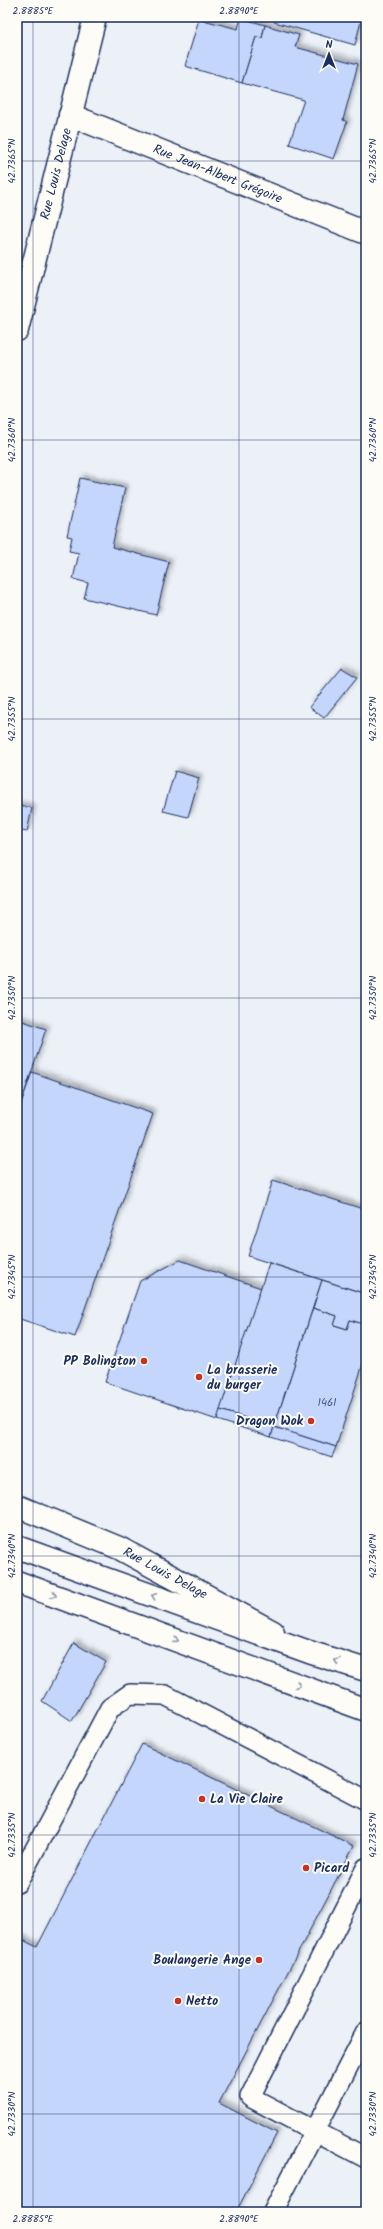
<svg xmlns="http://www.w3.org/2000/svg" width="383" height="2229" viewBox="0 0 383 2229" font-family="Kalam,sans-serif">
  <defs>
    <filter id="shadow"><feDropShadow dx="3.5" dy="-3.5" stdDeviation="2" flood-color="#0004"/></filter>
  </defs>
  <rect width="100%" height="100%" fill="#fdfcf7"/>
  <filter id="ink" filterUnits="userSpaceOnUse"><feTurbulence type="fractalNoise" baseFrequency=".025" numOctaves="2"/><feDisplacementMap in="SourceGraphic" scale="8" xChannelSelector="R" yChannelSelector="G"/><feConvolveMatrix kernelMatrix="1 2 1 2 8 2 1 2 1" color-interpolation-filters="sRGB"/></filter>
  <g filter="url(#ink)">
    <rect fill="#ecf1f8" x="17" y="17" width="349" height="2195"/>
    <g fill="#c5d6fc" stroke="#1b2f5e" filter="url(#shadow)">
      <path d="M275,17H362L355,45L274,22Z"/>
      <path d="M241,18L265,25L262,38L256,37L242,83L185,66L199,19L238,29Z"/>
      <path d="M265,25L299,35L295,47L358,64L343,120L347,122L334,159L289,144L304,100L242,83L256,37L262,38Z"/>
      <path d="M80,478L125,488L112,547L169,562L156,615L84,598L88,583L73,579L79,553L69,551L72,537L67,536Z"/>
      <path d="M342,668L357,677L324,718L309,707Z"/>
      <path d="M175,771L199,778L188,817L163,811Z"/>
      <path d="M17,805L32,808L27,832L17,830Z"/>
      <path d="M17,1019L46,1029L17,1115Z"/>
      <path d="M32,1072L153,1114L75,1337L17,1318V1115Z"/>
      <path d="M273,1180L366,1210V1294L248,1256Z"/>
      <path d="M180,1260L261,1288L217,1420L105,1382L140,1281Z"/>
      <path d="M269,1263L322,1280L274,1427L220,1410Z"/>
      <path d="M322,1280L366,1294V1325L350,1320L347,1329L334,1325L337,1316L313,1308Z"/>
      <path d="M313,1308L337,1316L334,1325L347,1329L350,1320L366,1325V1355L336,1447L274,1427Z"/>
      <path d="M220,1410L274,1427L271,1437L217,1420Z"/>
      <path d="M274,1427L336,1447L332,1457L271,1437Z"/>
      <path d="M74,1643L106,1662L72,1721L42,1701Z"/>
      <path d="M142,1744L354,1846L219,2103L277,2133L236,2212H17V1937L37,1947Z"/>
    </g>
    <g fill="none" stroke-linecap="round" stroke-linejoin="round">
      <defs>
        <g id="lane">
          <path d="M366,1868L250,2097L366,2158"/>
          <path d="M17,1883L110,1708L130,1694L165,1695L366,1800"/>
          <path d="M273,2212L366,2032"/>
        </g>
        <g id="street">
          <path id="s1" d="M70,115L366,233"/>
          <path id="s2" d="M17,330L95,17"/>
          <path id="s3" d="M17,1506L119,1548L273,1632"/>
        </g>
        <g id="highway">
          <path d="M17,1547L309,1652L366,1670"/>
          <path d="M17,1582L366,1710"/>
        </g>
      </defs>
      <use href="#lane" stroke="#1b2f5e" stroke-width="22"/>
      <use href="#street" stroke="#1b2f5e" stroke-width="25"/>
      <use href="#highway" stroke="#1b2f5e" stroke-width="25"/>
      <use href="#lane" stroke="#fdfcf7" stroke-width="19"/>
      <use href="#street" stroke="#fdfcf7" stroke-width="22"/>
      <use href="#highway" stroke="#fdfcf7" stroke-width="22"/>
    </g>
    <defs><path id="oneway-chevron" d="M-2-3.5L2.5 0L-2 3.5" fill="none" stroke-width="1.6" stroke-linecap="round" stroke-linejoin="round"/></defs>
    <g stroke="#8c96aa">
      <use href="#oneway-chevron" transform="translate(54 1595) rotate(20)"/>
      <use href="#oneway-chevron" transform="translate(154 1596) rotate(-160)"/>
      <use href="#oneway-chevron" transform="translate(176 1640) rotate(20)"/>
      <use href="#oneway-chevron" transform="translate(337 1661) rotate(-162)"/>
      <use href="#oneway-chevron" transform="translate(298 1685) rotate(20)"/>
    </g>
  </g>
  <path fill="none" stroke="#1b2f5e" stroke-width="1" stroke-opacity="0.45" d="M33,17V2212M239,17V2212M17,161H366M17,440H366M17,719H366M17,998H366M17,1277H366M17,1556H366M17,1835H366M17,2114H366"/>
  <g fill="#c8321e" stroke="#fdfcf7" stroke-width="1.5">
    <circle cx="144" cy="1361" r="4"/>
    <circle cx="199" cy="1377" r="4"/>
    <circle cx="311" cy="1421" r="4"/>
    <circle cx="202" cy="1799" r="4"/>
    <circle cx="306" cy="1868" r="4"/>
    <circle cx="259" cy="1960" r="4"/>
    <circle cx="178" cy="2001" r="4"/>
  </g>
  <g text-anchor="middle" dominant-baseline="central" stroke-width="4" stroke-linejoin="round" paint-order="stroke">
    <g font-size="11" fill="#465986">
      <text x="327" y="1403">1461</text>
    </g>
    <g font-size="13" fill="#1b2f5e" stroke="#fdfcf7">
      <text stroke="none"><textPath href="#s2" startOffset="161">Rue Louis Delage</textPath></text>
      <text stroke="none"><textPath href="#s1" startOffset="159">Rue Jean-Albert Grégoire</textPath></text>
      <text stroke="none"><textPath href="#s3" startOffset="163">Rue Louis Delage</textPath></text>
    </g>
    <g font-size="13" font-weight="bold" fill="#1b2f5e" stroke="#fdfcf7" text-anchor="start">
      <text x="136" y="1361" text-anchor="end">PP Bolington</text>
      <text x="207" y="1370">La brasserie<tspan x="207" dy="15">du burger</tspan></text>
      <text x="303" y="1421" text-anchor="end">Dragon Wok</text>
      <text x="210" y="1799">La Vie Claire</text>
      <text x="314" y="1868">Picard</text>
      <text x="251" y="1960" text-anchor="end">Boulangerie Ange</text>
      <text x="186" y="2001">Netto</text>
    </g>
  </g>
  <rect width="383" height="2229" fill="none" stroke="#fdfcf7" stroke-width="44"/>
  <g transform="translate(329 54)" stroke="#fdfcf7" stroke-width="3" paint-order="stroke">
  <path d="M0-3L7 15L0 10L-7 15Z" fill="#1b2f5e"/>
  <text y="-6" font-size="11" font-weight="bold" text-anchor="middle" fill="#1b2f5e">N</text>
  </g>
  <rect x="22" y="22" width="339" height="2185" fill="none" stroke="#1b2f5e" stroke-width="1.5"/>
  <g font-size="10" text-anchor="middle" fill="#1b2f5e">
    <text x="33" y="14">2.8885°E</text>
    <text x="239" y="14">2.8890°E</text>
    <text transform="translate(11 161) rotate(-90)" y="4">42.7365°N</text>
    <text transform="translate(372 161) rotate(-90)" y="4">42.7365°N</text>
    <text transform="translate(11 440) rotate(-90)" y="4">42.7360°N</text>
    <text transform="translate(372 440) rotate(-90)" y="4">42.7360°N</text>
    <text transform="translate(11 719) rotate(-90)" y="4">42.7355°N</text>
    <text transform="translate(372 719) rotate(-90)" y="4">42.7355°N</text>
    <text transform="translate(11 998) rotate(-90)" y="4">42.7350°N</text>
    <text transform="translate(372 998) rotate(-90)" y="4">42.7350°N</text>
    <text transform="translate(11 1277) rotate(-90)" y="4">42.7345°N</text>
    <text transform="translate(372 1277) rotate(-90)" y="4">42.7345°N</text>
    <text transform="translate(11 1556) rotate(-90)" y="4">42.7340°N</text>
    <text transform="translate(372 1556) rotate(-90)" y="4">42.7340°N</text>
    <text transform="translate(11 1835) rotate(-90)" y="4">42.7335°N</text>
    <text transform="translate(372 1835) rotate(-90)" y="4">42.7335°N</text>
    <text transform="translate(11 2114) rotate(-90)" y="4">42.7330°N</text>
    <text transform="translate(372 2114) rotate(-90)" y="4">42.7330°N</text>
    <text x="33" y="2222">2.8885°E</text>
    <text x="239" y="2222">2.8890°E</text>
  </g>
</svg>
